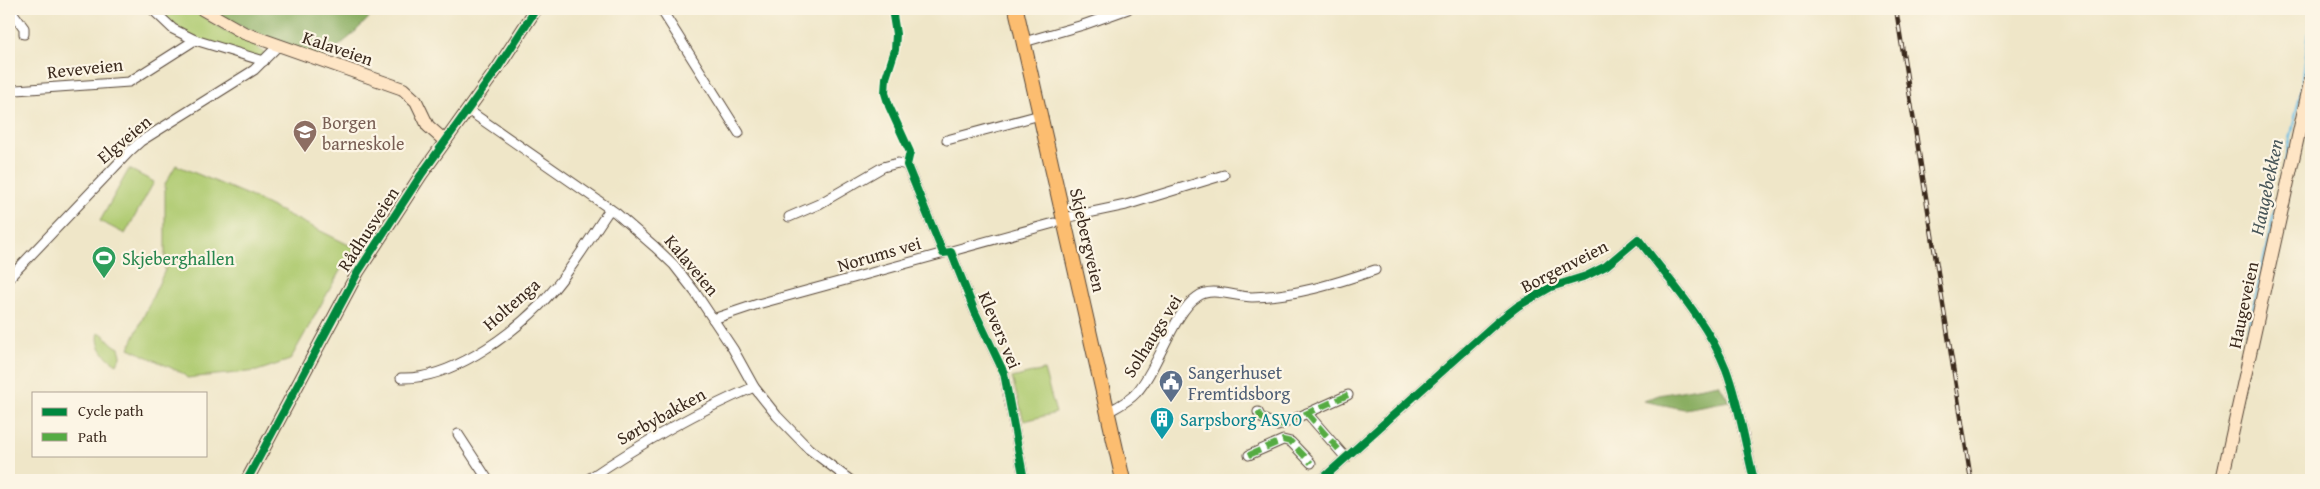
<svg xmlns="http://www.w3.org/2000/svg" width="2320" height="489" viewBox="0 0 2320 489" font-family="'Gentium Book Plus',serif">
  <rect width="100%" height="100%" fill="#fcf5e5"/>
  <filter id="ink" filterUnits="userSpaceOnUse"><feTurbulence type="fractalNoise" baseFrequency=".02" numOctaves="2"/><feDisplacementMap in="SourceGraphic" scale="10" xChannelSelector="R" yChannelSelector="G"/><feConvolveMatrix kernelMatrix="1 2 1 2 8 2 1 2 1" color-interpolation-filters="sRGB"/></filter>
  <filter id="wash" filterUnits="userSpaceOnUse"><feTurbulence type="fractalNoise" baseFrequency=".0096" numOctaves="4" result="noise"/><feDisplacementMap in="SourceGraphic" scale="20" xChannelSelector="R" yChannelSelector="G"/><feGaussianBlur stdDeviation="1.12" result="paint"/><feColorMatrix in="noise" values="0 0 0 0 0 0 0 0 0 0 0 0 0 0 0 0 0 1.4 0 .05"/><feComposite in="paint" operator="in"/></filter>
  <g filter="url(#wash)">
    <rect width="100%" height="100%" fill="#efe6c8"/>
    <g fill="#aeca70" stroke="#747a47">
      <path d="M152,9H191L222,29L253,43L268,57L264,61L195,40Z"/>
      <path d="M176,165L250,196L357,249L341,269L290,360L257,371L187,378L182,373L129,348L165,270V184Z"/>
      <path d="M129,169L154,182L125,234L100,221Z"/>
      <path d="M99,332C107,336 110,344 119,348L121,355L117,364C105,357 95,346 99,332Z"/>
      <path d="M1044,370L1056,413L1024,421L1012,378Z"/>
    </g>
    <g fill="#8aae62" stroke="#626c40">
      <path d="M202,9H378L351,36L320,61Z"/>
      <path d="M1719,384L1729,401L1684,409L1643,401L1659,395Z"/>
    </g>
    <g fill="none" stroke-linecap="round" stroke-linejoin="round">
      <path stroke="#6abfe6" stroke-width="2.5" d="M2241,363L2302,86L2311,16"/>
    </g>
  </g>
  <g filter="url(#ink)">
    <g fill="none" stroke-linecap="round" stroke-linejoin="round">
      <defs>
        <g id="street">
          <path d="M10,9L24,28V34"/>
          <path d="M152,9L173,29L195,40"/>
          <path d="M661,9L739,133"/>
          <path d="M1024,42L1083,25L1128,9"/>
          <path d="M16,90L129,82L195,40L264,61"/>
          <path d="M468,110L616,213L655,247L674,265L695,292L733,349L754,387L777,416L809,449L850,480"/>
          <path d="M947,140L1040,115"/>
          <path d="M789,217L819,204L883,167L898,163L907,165L943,253"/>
          <path d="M1064,218L1126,205L1224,175"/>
          <path d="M951,252L975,312L1004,373L1024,480"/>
          <path d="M9,278L129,152L141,141L254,70L278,46"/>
          <path d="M713,319L758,304L1054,223"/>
          <path d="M401,378C449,380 507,338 540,305C567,277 588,241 610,209"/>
          <path d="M1108,412C1117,407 1129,401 1136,393C1158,369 1173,313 1197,297C1211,286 1235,297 1252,297C1296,296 1334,284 1375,270"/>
          <path d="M1258,412L1261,418L1278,426L1348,395"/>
          <path d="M1307,413L1346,458"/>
          <path d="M458,434L488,480"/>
          <path d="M1249,455L1283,440L1291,442L1311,463"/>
          <path d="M587,480C640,444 695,412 754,387"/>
          <path d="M1321,480L1496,323L1518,306L1551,287L1586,276L1606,266L1638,239C1668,278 1708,323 1726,369C1739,404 1745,444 1754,480"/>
        </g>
        <g id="secondary">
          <path d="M202,9L244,33L403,89L416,101L428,126L445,141"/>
          <path d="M247,480L358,272L421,175L497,69L536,9"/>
          <path d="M2222,480L2311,78"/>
        </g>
        <path id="primary" d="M1016,9L1123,480"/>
      </defs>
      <use href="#street" stroke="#564638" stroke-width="11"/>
      <use href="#secondary" stroke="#564638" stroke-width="14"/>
      <use href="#primary" stroke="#564638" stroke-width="16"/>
      <use href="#street" stroke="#fff" stroke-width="9"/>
      <use href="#secondary" stroke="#fee5c5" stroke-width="12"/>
      <use href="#primary" stroke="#fcbd6f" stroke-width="14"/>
      <defs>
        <path id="rail" d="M1896,9L1971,480"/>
      </defs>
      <use href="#rail" stroke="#3b2a1e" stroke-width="4.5"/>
      <use href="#rail" stroke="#fcf5e5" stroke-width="2.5" stroke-dasharray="8" stroke-linecap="butt"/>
      <g stroke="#55ab43" stroke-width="6" stroke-dasharray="12 6" stroke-linecap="butt">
        <path d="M1258,412L1261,418L1278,426L1348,395"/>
        <path d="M1307,413L1346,458"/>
        <path d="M1249,455L1283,440L1291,442L1311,463"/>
      </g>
      <defs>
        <g id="cycleway">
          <path d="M892,9L896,34L895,50L886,78L885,93L889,106L910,152L907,165L943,253L951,252L975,312L1004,373L1024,480"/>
          <path d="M247,480L358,272L421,175L497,69L536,9"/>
          <path d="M1321,480L1496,323L1518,306L1551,287L1586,276L1606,266L1638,239C1668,278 1708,323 1726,369C1739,404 1745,444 1754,480"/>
        </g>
      </defs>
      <use href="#cycleway" stroke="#fcf5e5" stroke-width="11"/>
      <use href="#cycleway" stroke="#00873e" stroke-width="8"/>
    </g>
  </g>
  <defs>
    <symbol id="school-pin" viewBox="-11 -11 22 30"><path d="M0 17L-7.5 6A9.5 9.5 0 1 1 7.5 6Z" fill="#8d6e63" stroke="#fcf5e5"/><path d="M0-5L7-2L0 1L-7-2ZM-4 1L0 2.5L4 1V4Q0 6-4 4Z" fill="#fff"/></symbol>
    <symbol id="stadium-pin" viewBox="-11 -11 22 30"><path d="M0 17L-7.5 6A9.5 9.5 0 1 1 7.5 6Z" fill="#2e9e5b" stroke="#fcf5e5"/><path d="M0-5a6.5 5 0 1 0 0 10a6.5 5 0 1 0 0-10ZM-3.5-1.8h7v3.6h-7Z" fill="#fff"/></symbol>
    <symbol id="civic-pin" viewBox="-11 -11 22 30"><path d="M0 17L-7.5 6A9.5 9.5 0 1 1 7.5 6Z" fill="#5c6f8a" stroke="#fcf5e5"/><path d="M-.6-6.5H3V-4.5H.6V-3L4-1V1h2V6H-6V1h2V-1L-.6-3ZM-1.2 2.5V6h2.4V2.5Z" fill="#fff"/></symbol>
    <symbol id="building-pin" viewBox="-11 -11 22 30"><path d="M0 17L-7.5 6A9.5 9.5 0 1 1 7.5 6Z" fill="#0f9aa8" stroke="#fcf5e5"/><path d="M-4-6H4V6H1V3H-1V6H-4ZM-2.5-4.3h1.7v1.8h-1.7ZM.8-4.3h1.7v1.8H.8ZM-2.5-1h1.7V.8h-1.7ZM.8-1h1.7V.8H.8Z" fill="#fff"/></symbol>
  </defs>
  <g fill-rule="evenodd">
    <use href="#school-pin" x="291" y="118" width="28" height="38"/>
    <use href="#stadium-pin" x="90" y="244" width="28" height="38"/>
    <use href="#civic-pin" x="1157" y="368" width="28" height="38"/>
    <use href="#building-pin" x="1148" y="405" width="28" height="38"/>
  </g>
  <g text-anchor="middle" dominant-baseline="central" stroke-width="4.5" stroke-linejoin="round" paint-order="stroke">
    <g font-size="18" fill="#3b2a1e" stroke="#fcf5e5">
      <text transform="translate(338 48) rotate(19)">Kalaveien</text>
      <text transform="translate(85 68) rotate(-6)">Reveveien</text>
      <text transform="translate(124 139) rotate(-40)">Elgveien</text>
      <text transform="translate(368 229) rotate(-57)">Rådhusveien</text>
      <text transform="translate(1088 240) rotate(77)">Skjebergveien</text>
      <text transform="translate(879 254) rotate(-16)">Norums vei</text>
      <text transform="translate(692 265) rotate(50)">Kalaveien</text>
      <text transform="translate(1564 266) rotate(-27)">Borgenveien</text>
      <text transform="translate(511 304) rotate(-41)">Holtenga</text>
      <text transform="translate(2243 305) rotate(-78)">Haugeveien</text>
      <text transform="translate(1000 330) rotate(67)">Klevers vei</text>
      <text transform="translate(1152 336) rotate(-58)">Solhaugs vei</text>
      <text transform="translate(661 416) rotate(-29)">Sørbybakken</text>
    </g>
    <g font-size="18" fill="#785e54" stroke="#fcf5e5" text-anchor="start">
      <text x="322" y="122">Borgen<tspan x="322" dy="21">barneskole</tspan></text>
    </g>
    <g font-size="18" fill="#27864d" stroke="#fcf5e5" text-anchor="start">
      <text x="122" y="258">Skjeberghallen</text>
    </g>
    <g font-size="18" fill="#4e5e75" stroke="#fcf5e5" text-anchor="start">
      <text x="1188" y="372">Sangerhuset<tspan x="1188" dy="21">Fremtidsborg</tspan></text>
    </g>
    <g font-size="18" fill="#0d838f" stroke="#fcf5e5" text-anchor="start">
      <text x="1180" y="419">Sarpsborg ASVO</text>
    </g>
    <g font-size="19" font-style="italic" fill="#49575a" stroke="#fcf5e5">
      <text transform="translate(2266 187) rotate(-78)">Haugebekken</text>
    </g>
  </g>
  <rect width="2320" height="489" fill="none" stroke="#fcf5e5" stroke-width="30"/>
  <rect x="32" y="392" width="175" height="65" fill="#fcf5e5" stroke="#afa495"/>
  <rect x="42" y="408" width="25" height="8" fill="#00873e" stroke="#afa495"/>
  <text x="78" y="416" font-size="15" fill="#3b2a1e">Cycle path</text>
  <rect x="42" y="433" width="25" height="8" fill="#55ab43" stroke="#afa495"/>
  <text x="78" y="442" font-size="15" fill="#3b2a1e">Path</text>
</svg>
